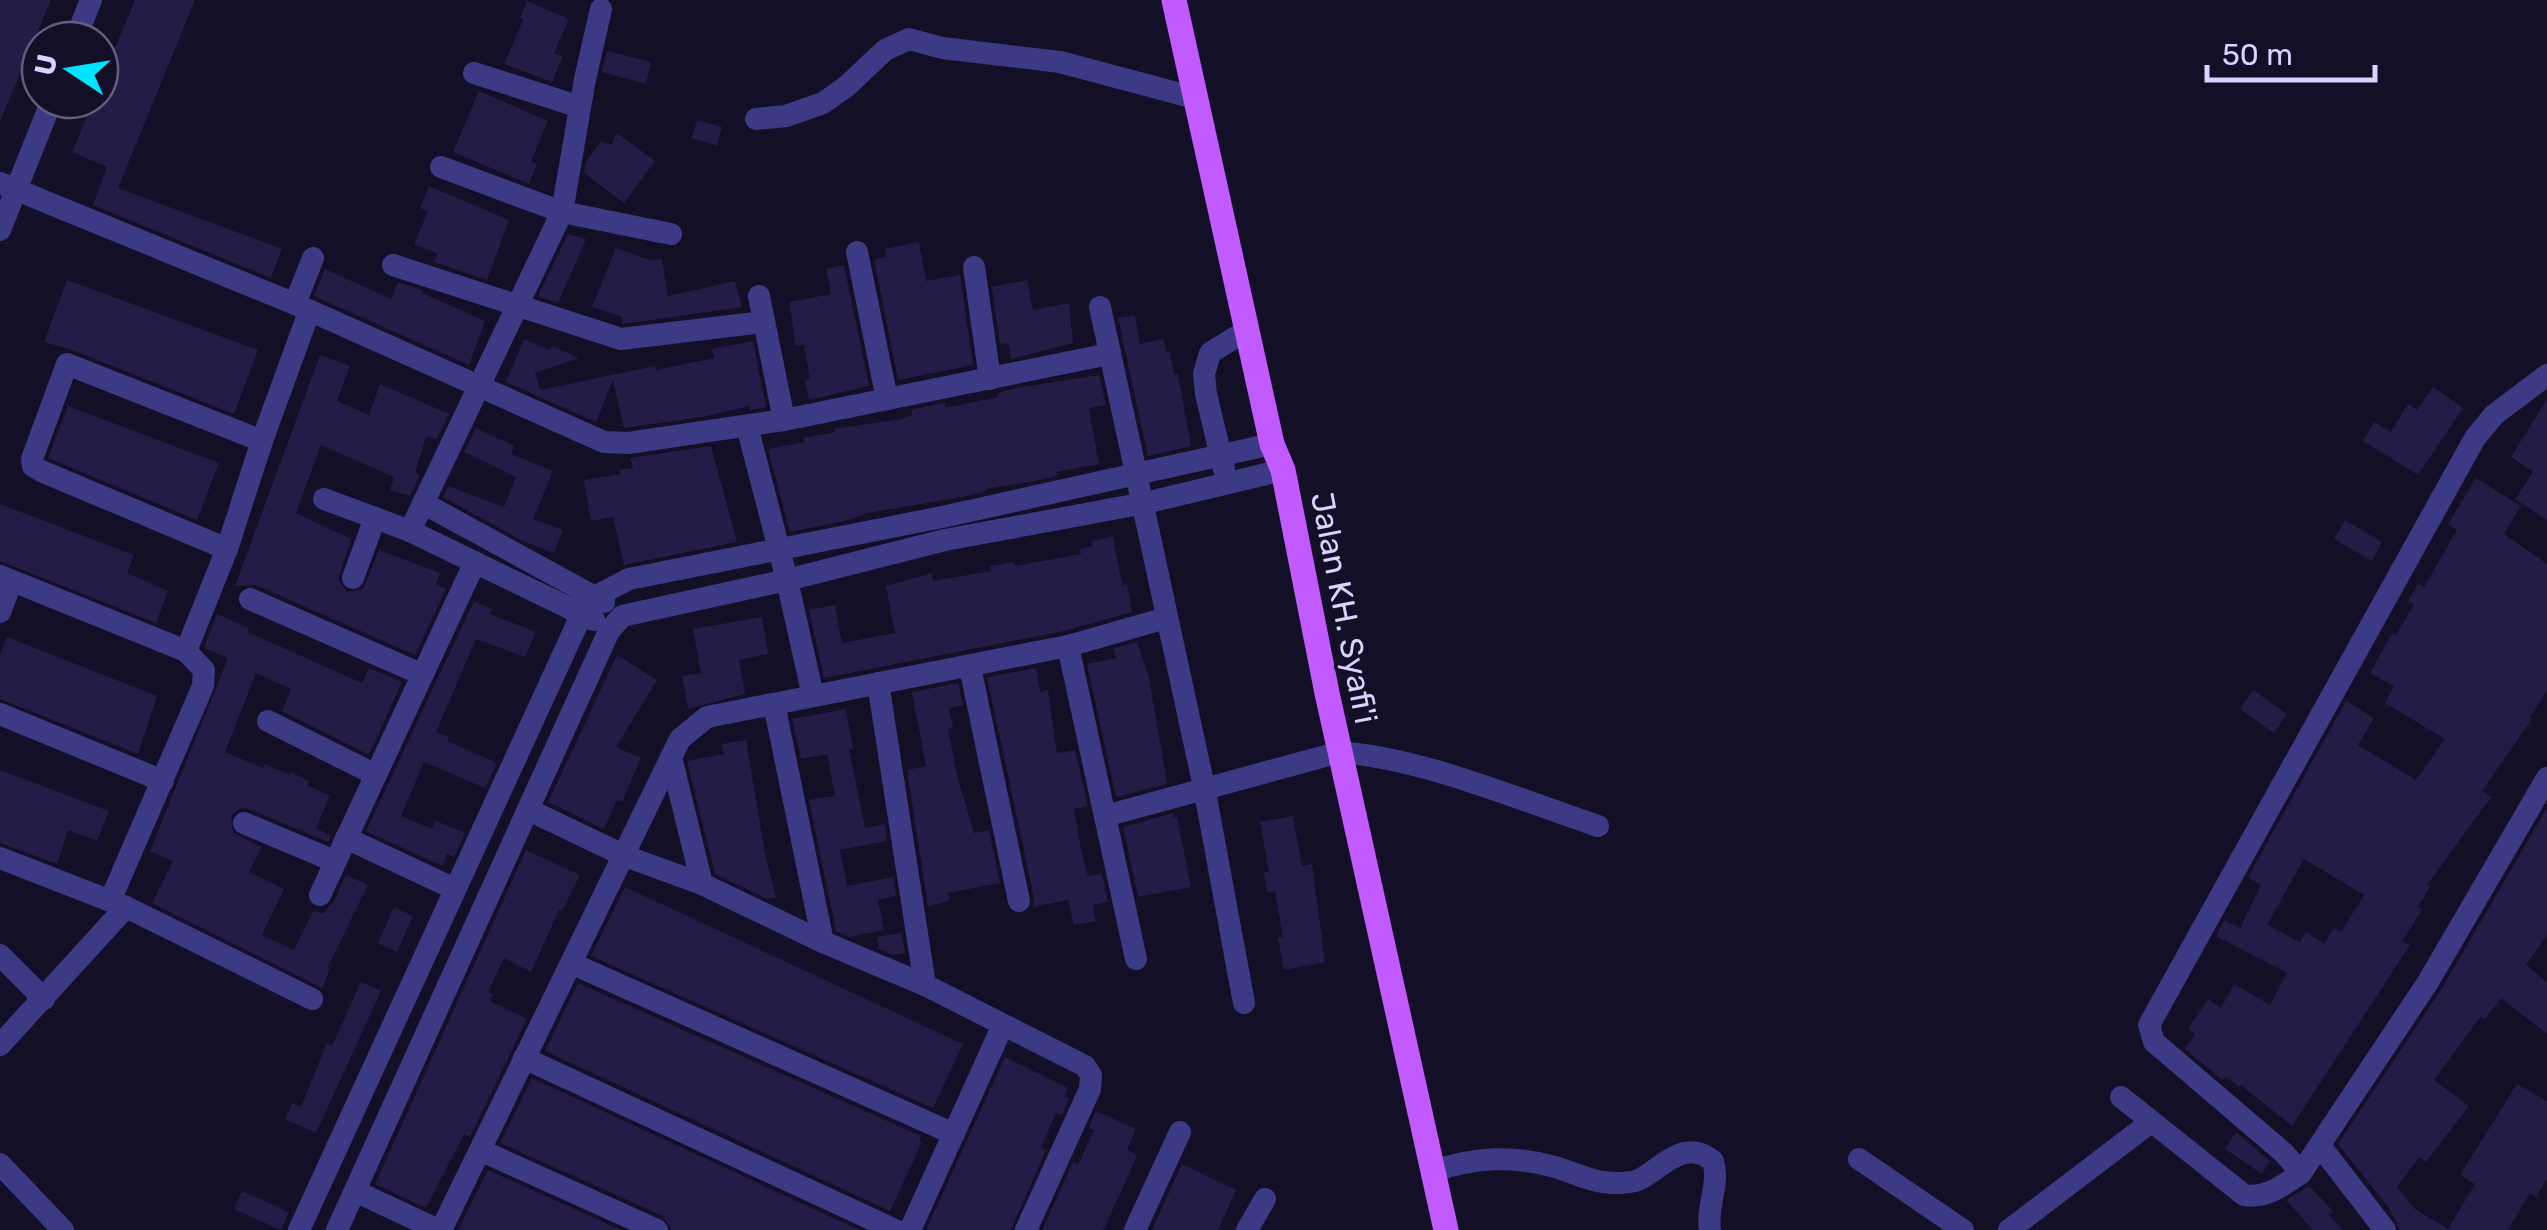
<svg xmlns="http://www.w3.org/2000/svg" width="2547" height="1230" viewBox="0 0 2547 1230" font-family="Rubik,sans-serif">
  <rect width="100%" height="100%" fill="#130f26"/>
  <g fill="#241b47" fill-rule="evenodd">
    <path d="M0,0H51L0,121Z"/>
    <path d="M135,0H195L118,188L282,249L271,278L93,205L107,167L72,152L94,100H100V84Z"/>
    <path d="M527,1L569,19L554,53L563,56L552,82L504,64L523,20L520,18Z"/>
    <path d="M607,51L651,62L646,84L602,72Z"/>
    <path d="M479,91L548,121L531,161L537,164L529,184L453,152Z"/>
    <path d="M697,120L722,127L717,146L692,138Z"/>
    <path d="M617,133L655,161L624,203L584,173L586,162L601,141L611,145Z"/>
    <path d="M429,186L509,220L487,280L434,262L438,254L414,244L428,211L420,208Z"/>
    <path d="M568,234L586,239L558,303L538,296Z"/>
    <path d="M919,242L926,281L960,275L973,365L898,380L874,259L886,257L884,249Z"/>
    <path d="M616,248L650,260L662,259L668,296L735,281L742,307L623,324L622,317L592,307Z"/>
    <path d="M844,265L869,386L809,400L805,380L810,379L804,345L796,346L789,302L831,294L826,269Z"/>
    <path d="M325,269L391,299L398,282L424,291L422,293L485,321L469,365L314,296Z"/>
    <path d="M67,280L258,350L234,414L72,350L44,342Z"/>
    <path d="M1027,280L1033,310L1069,303L1073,343L1011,359L1008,343L1000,344L992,287Z"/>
    <path d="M1135,315L1140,344L1163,339L1166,352L1170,351L1174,374H1178L1191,446L1148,456L1118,318Z"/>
    <path d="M524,339L550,350L552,346L579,358L535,373L540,390L655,366L656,370L714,358L712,349L753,341L766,407L750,410L749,406L702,417L624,428L613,380L596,422L506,382Z"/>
    <path d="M320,355L350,366L337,401L369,415L380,384L449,414L437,439L426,437L415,473L420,475L410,496L390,490L394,477L321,445L296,513L351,539L338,580L347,592L363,589L379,550L440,573L436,584L446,589L415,655L256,585L235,586Z"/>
    <path d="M1099,375L1106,405L1089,408L1099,464L1056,472L1057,476L1036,481L985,489V492L962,497L867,513L849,520L790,532L768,449L804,442L803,438L835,432L834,429L901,419L912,415V409L945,403V407L955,406L998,397V393L1016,388Z"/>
    <path d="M2433,387L2463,408L2418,475L2363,441L2374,422L2391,432L2408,404L2417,410Z"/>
    <path d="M2547,399V520L2515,499L2533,472L2511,457Z"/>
    <path d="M68,406L219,463L197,520L48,458Z"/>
    <path d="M476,428L514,446L511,454L553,471L533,519L563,530L554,553L523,541L443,497L448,486L504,507L516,477L464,452Z"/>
    <path d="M711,446L737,542L624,565L613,517L591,521L584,480L621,474L620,470L633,468L630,458Z"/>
    <path d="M2476,478L2521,506L2504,534L2547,564V690L2530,717L2532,719L2482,791L2491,797L2427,885L2430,887L2418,907L2422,910L2402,941L2410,945L2292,1126L2241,1085L2239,1087L2226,1077L2222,1080L2185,1049L2195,1034L2188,1029L2208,999L2221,1008L2234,984L2270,1005L2287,973L2216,936L2224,920L2240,928L2261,885L2248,877L2346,701L2374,718L2358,745L2416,780L2445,739L2385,703L2394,686L2370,673L2392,633L2396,635L2414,604L2408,601L2418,584L2424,587L2457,530L2448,524ZM2304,859L2364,895L2341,932L2334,928L2324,944L2306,932L2300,942L2267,925Z"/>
    <path d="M0,504L134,555L127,573L168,591L156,623L0,561Z"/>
    <path d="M2345,520L2382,542L2372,561L2334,539Z"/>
    <path d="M1113,536L1122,585L1127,584L1132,612L1064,631L824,678L809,610L835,605L842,643L895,633L886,586L932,573L933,581L991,571L990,566L1014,562L1015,566L1081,554L1080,549L1092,546V541Z"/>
    <path d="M474,601L492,609L490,614L536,632L525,657L476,639L436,732L449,737L447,741L497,763L485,788L424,762L401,816L432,829L436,821L465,833L454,857L447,854L442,866L366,831Z"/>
    <path d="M217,614L249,628L248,632L362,683L369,668L402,682L369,755L282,711L291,689L256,673L225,752L263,768L265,764L290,775L291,772L309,781L307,785L330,796L316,828L331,836L328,842L249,809L241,808L231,816L233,833L262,847L249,872L284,889L262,935L294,950L314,910L323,914L334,901L346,875L368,885L327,968L330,969L322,988L152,903L173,861L150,851L228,658L204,648Z"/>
    <path d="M762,617L768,654L739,660L745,694L688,709L682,676L701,673L693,629Z"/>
    <path d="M7,637L157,696L138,754L0,699V654Z"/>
    <path d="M1137,642L1149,677L1167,784L1116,797L1087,664L1116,658L1114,648Z"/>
    <path d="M617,655L657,680L616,747L641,758L622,802L617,800L604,829L548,802Z"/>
    <path d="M1036,668L1040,692L1048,690L1057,753L1075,750L1088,806L1074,809L1081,850L1088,876L1102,874L1108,902L1093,905L1096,921L1074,925L1068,900L1033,907L1034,898L987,677Z"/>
    <path d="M958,683L963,705L949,708L953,728L948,729L957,775L974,833L989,830L1000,883L948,893L950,901L928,906L907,770L926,766L912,692Z"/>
    <path d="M2253,690L2287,714L2274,733L2240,709Z"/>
    <path d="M846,709L853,749H849L865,828L885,824L887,841L840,850L847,886L893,877L896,896L878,900L884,930L849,937L836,931L809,800L835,796L827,754L801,759L792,719Z"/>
    <path d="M746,740L765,853L776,897L767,899L715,874L687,761L724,754L722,744Z"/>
    <path d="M0,770L109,811L97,841L68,830L57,864L0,843Z"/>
    <path d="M2547,808V935L2526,965L2547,982V1034L2501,998L2485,1019L2481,1016L2434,1080L2469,1106L2426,1162L2419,1157L2397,1187L2415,1209L2448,1229L2475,1184L2460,1175L2517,1084L2547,1101V1179L2536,1197L2530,1193L2508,1230H2400L2389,1208L2338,1144L2441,990Z"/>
    <path d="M1173,813V818L1177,817L1191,887L1138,897L1123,827Z"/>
    <path d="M1293,816L1302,866L1312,864L1325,962L1284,970L1278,938L1283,937L1275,891L1267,892L1264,872H1269L1260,822Z"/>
    <path d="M526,850L580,875L562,911L559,910L531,972L504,958L488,992L493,994L490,1001L527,1019L470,1137L464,1134L426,1208L375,1184Z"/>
    <path d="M625,887L963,1044L933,1108L591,956Z"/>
    <path d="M394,907L413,916L397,952L378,943Z"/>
    <path d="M902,933L905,953L893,955L879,949L877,937Z"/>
    <path d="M361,982L381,991L316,1133L285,1119L292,1103L301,1107L327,1043L332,1046Z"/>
    <path d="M578,983L921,1136L919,1141L922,1142L890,1211L545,1051Z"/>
    <path d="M1005,1057L1068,1088L1064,1096L1069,1098L1062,1115L1056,1113L1041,1148L1046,1150L1011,1230H926Z"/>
    <path d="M532,1078L859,1230H672L663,1216L500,1143Z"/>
    <path d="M1096,1111L1136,1129L1127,1150L1137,1155L1122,1190L1103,1230H1042L1073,1162L1078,1165L1094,1130L1089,1128Z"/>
    <path d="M2236,1132L2270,1161L2262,1174L2225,1149Z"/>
    <path d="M1182,1164L1236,1190L1218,1230H1152Z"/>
    <path d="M488,1170L621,1230H458Z"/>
    <path d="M2309,1186L2333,1211L2329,1215L2343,1230H2313L2286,1200Z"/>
    <path d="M242,1191L289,1212L281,1230L234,1209Z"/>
  </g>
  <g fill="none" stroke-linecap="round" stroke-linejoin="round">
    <g stroke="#3d3a85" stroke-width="22">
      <path d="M75,40L91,0"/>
      <path d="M474,73L580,107"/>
      <path d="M756,119L786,116L823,103L847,86L885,50L909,39L942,48L1060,62L1195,98"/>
      <path d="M441,167L562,212L671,234"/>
      <path d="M0,183L295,304L604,442L628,443L784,420L1109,354"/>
      <path d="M0,230L52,100"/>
      <path d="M857,252L887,399"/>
      <path d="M393,265L621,339L764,322"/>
      <path d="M974,267L990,379"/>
      <path d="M759,296L784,420"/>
      <path d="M295,304L313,258"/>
      <path d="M1100,307L1204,787L1244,1003"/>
      <path d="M747,426L787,580L813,696"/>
      <path d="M1224,469L1206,394L1204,374L1210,353L1247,330"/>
      <path d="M324,499L410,531L594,620"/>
      <path d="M423,503L604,602"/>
      <path d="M410,531L562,212L585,79L601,9"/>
      <path d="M227,549L41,471L33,466L32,459L67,364L262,441"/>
      <path d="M0,576L186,651L204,670L203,686L110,901"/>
      <path d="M353,578L375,518"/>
      <path d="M250,599L421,674"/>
      <path d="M0,612L12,581"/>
      <path d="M1068,646L1136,959"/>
      <path d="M186,651L227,549L262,441L309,312"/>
      <path d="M970,667L1019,901"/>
      <path d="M878,683L925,985"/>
      <path d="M774,704L823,942"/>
      <path d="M0,714L163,781"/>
      <path d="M268,721L376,775"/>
      <path d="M671,757L702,884"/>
      <path d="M529,810L625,856L702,884L823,942L925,985L1085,1066L1091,1075L1090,1089L1026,1230"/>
      <path d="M1105,816L1340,752C1425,759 1517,799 1598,826"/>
      <path d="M244,823L334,861"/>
      <path d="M346,838L455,889"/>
      <path d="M0,858L126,907L312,999"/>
      <path d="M320,895L475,562"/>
      <path d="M0,955L44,999"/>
      <path d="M573,964L954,1134"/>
      <path d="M0,1045L126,907"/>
      <path d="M524,1058L895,1230"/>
      <path d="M2121,1097L2244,1195C2267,1199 2283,1185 2301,1173L2428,982L2547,778"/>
      <path d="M2321,1147L2385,1230"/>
      <path d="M482,1151L657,1230"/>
      <path d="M1859,1159L1963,1230"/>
      <path d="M0,1164L63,1230"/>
      <path d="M1434,1171C1476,1157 1512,1155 1555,1167C1575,1173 1593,1183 1615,1183C1622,1183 1631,1183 1638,1180C1659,1171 1684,1136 1713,1161C1720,1184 1706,1207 1710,1230"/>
      <path d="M2301,1173L2284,1153L2154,1042L2149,1025L2475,438L2494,415L2547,375"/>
      <path d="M355,1191L438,1230"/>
      <path d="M299,1230L579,620L596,596L629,579L942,517L1272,444"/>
      <path d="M337,1230L609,631L622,616L787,580L945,540L1145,503L1283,470"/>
      <path d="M441,1230L680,739L707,717L1068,646L1166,618"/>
      <path d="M910,1230L1003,1025"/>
      <path d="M1135,1230L1180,1132"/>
      <path d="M1247,1230L1265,1199"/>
      <path d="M2009,1230L2151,1122"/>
    </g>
    <path stroke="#c25bff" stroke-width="25" d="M1174,0L1272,444L1283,470L1327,693L1446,1230"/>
  </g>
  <g text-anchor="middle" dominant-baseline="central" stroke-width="8" stroke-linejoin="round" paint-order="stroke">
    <g font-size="32" fill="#d9d4ff" stroke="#130f26">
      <text transform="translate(1344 608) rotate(79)">Jalan KH. Syafi'i</text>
    </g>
  </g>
  <g transform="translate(70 70) rotate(282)"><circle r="48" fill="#130f26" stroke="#625e7d" stroke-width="2.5"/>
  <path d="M0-8L18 38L0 25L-18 38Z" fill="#00e5ff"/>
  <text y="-15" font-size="28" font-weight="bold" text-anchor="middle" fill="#d9d4ff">U</text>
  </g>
  <path d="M2207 65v15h168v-15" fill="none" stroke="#d9d4ff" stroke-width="5"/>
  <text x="2222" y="65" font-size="30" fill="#d9d4ff" stroke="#130f26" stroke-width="8" paint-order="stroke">50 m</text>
</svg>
